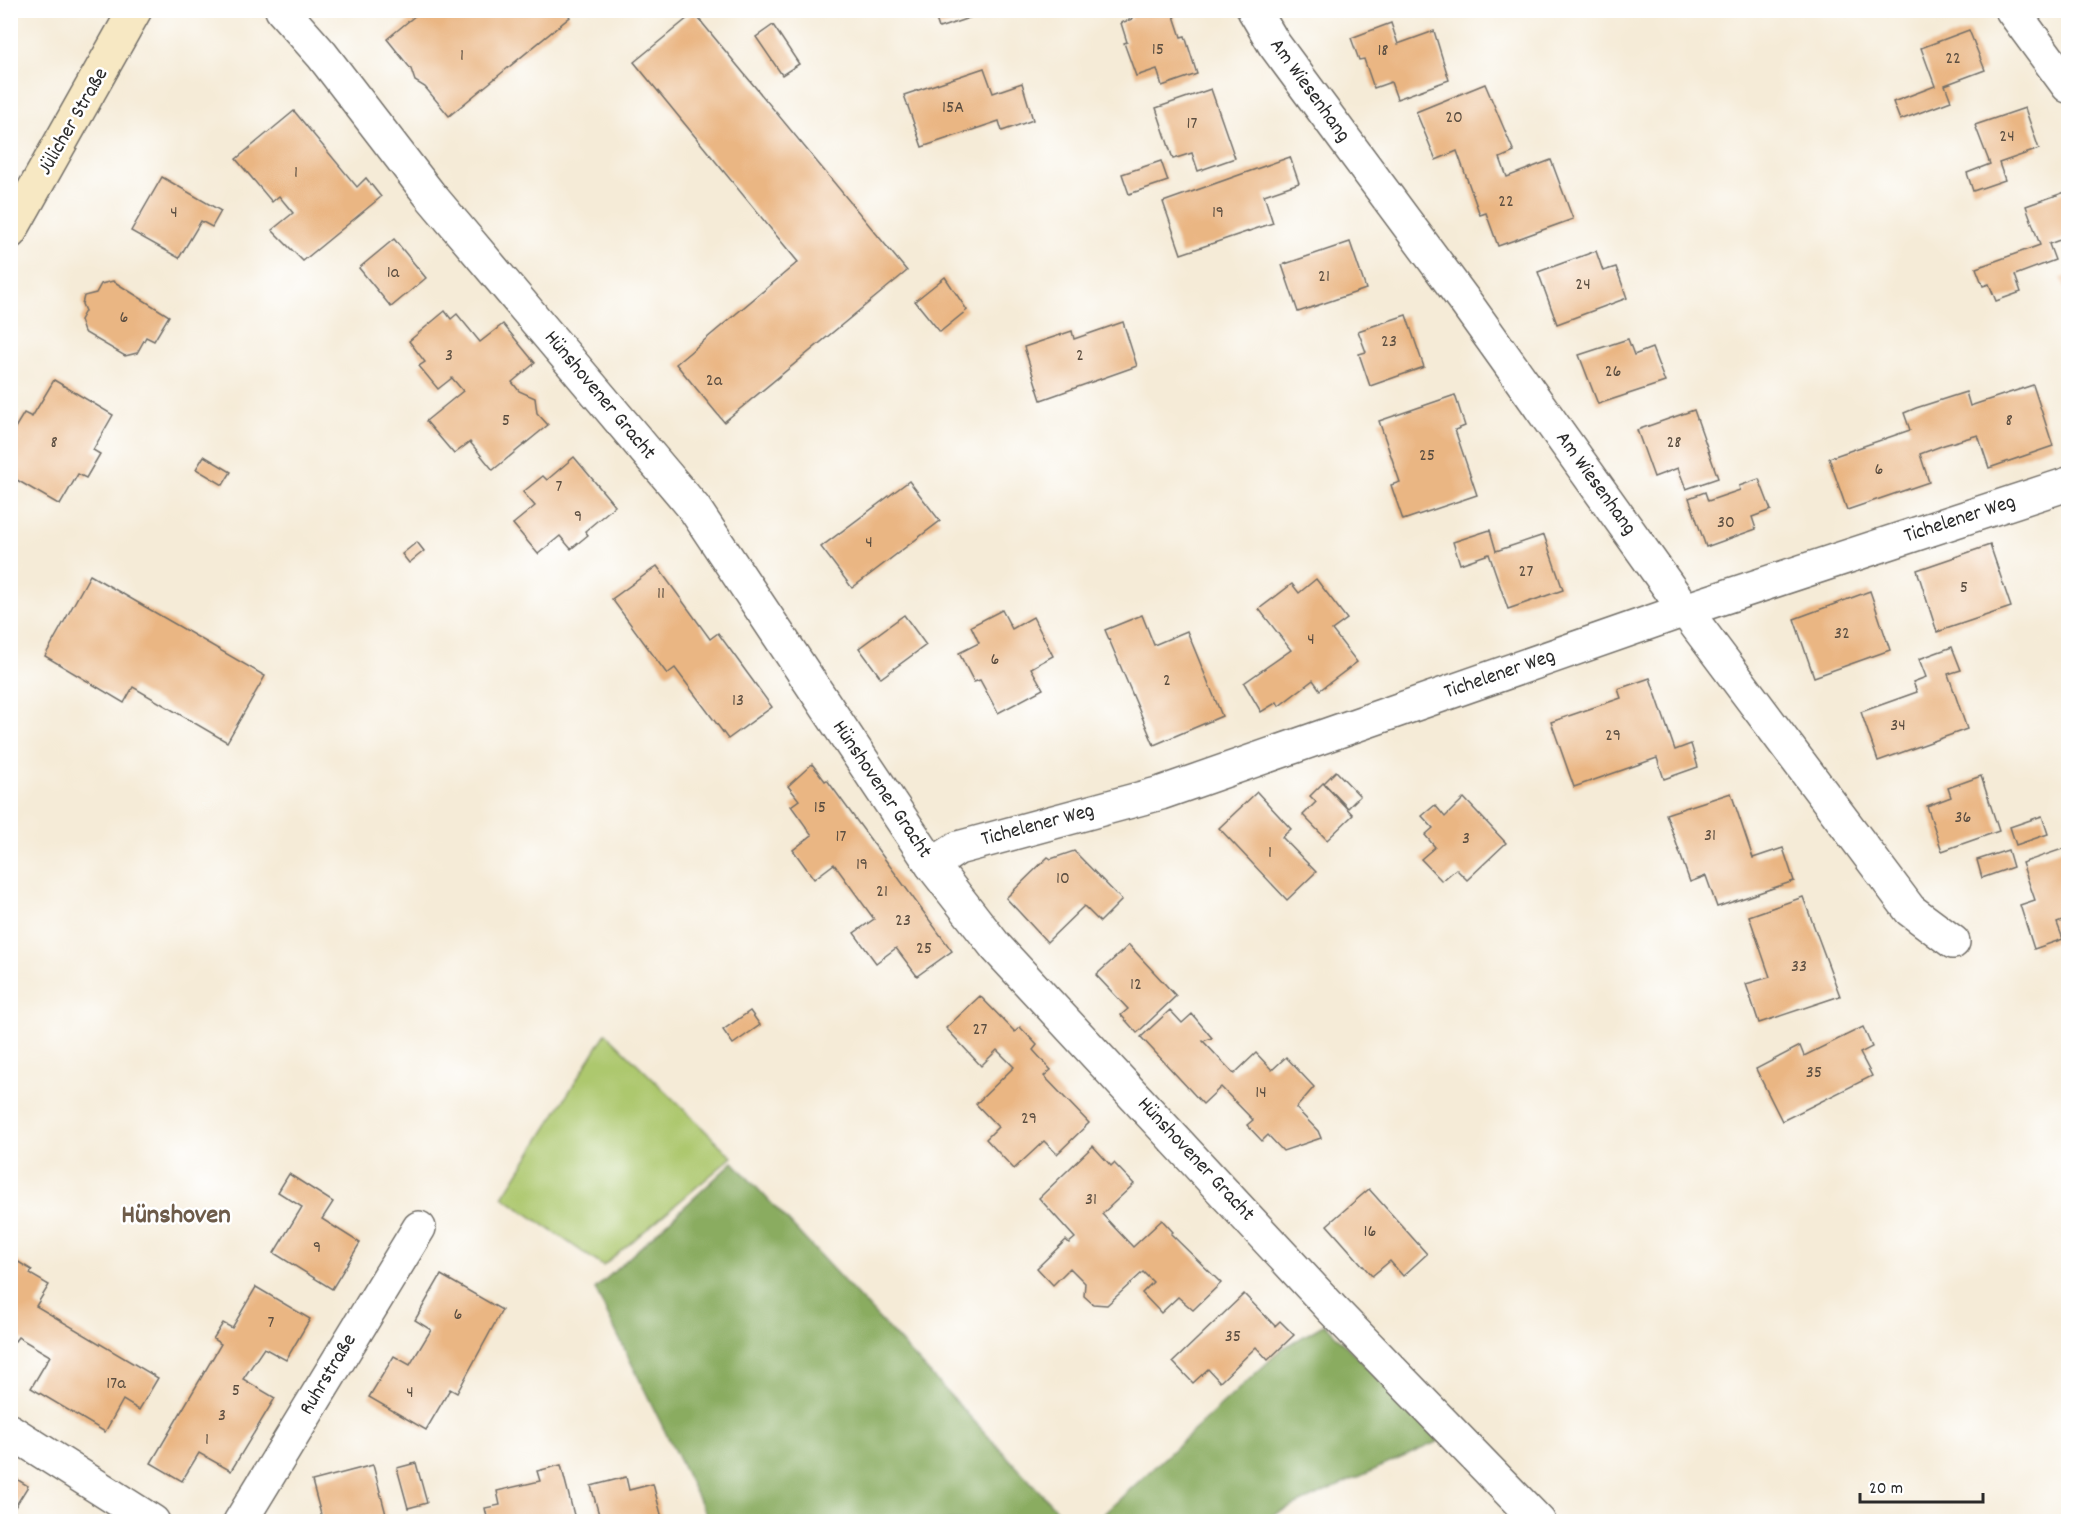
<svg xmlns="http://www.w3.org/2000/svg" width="2079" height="1532" viewBox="0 0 2079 1532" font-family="Dekko,sans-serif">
  <rect width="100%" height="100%" fill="#fff"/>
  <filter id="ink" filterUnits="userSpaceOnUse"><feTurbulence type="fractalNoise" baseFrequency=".0167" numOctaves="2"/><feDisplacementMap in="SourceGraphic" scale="12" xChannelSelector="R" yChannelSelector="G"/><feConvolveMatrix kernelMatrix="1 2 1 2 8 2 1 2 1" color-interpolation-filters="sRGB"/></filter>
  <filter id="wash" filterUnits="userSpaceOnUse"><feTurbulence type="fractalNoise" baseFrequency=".008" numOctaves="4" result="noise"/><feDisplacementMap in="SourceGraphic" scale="24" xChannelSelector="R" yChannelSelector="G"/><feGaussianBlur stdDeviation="1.35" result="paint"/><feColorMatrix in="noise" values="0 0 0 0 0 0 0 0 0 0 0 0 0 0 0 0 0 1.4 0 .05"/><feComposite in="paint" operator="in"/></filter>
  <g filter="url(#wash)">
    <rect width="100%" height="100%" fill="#f5ebd7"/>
    <path fill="#adc86e" stroke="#6c7a4c" stroke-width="1.5" d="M606,1033L732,1157L603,1266L503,1197Z"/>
    <g fill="#8aac61" stroke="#5a6c46" stroke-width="1.5">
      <path d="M733,1162L1067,1521H709L595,1289Z"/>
      <path d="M1325,1324L1439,1441L1260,1521L1095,1522L1283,1348Z"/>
    </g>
    <g id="blocks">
      <g fill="#eab683">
        <path d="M422,10H565L570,17L449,116L425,87L415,81L411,69L387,39Z"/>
        <path d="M933,10H990V11L939,28Z"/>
        <path d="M1141,10L1143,15L1157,10H1172L1181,37L1185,36L1197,74L1162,86L1157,69L1136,76L1124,43L1127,42L1121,23L1132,19L1130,11Z"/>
        <path d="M1847,10H1863V11L1848,16Z"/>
        <path d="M694,13L907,271L724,422L676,364L798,262L634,62Z"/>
        <path d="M1391,23L1398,44L1434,31L1449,80L1397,99L1391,82L1374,88L1364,59L1359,60L1351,38Z"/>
        <path d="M773,25L799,64L782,75L756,37Z"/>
        <path d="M1969,30L1985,70L1945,85L1951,101L1900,120L1893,102L1935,86L1921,48Z"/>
        <path d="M984,68L993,93L1022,83L1033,120L1002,131L999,121L922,147L904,95Z"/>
        <path d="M1485,84L1514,152L1500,158L1507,177L1551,160L1573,219L1498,246L1486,213L1480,215L1457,151L1436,160L1416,112Z"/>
        <path d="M1211,89L1235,158L1198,171L1192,153L1173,159L1156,108Z"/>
        <path d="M2025,108L2039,149L1999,163L2005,180L1973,191L1967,173L1990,164L1975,125Z"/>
        <path d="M294,111L357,187L366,178L381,197L303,261L272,230L293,213L279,196L272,202L236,159Z"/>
        <path d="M1290,157L1299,183L1264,195L1273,223L1181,254L1163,202Z"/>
        <path d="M1161,161L1168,181L1129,194L1122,174Z"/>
        <path d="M162,177L221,211L212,227L201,221L179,258L131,231Z"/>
        <path d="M2068,191V237L2049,244L2055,260L2015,275L2021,292L1996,301L1989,284L1983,286L1976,268L2040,245L2026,206Z"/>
        <path d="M394,239L426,278L391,307L359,268Z"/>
        <path d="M1350,242L1366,289L1298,312L1282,265Z"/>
        <path d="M1596,251L1603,271L1616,267L1627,298L1557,324L1538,272Z"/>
        <path d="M2068,275V297L2061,278Z"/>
        <path d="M945,277L967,310L940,332L915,301Z"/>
        <path d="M113,281L169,316L154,341L146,337L137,353L125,356L84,332L80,320L85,311L82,304L84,296L96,293L101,284Z"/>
        <path d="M445,311L451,319L457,314L480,342L503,324L535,363L512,382L519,391L535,398L537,413L548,425L493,470L470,442L454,454L426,421L463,391L452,378L438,389L419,366L425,362L409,341Z"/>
        <path d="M1406,315L1424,367L1370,386L1359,354L1366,352L1358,331Z"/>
        <path d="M1123,322L1137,366L1041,400L1024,347L1072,331L1074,339Z"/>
        <path d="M1628,339L1634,355L1652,348L1665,382L1598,404L1579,355Z"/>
        <path d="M54,380L113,415L93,450L100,454L86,478L78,474L60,505L10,476V436L24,413L32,417Z"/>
        <path d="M2033,385L2053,446L1989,468L1978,435L1944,445L1920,454L1929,482L1847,510L1829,458L1910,430L1904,413L1916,408L1966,392L1970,406Z"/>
        <path d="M1455,395L1465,426L1455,430L1477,495L1403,520L1391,485L1400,482L1379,421Z"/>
        <path d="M1694,410L1718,478L1686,489L1678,468L1654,477L1637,430Z"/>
        <path d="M204,456L231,472L223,485L196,469Z"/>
        <path d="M574,457L615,506L585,531L588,535L571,549L560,536L538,554L513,524L535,506L523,492L543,476L547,480Z"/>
        <path d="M1759,479L1771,510L1752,517L1756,529L1706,547L1689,498L1705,492L1708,501L1740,490L1739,486Z"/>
        <path d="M909,481L940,521L852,588L821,547Z"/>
        <path d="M1490,530L1496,551L1544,535L1563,590L1508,609L1489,554L1460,564L1453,542Z"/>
        <path d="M417,542L424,551L409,563L402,554Z"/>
        <path d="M1990,545L2011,607L1937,632L1917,570Z"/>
        <path d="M657,566L710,639L718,633L772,707L728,739L675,668L667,674L612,599Z"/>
        <path d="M90,575L265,676L227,742L133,687L124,703L45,656Z"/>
        <path d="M1316,579L1347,619L1332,630L1357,662L1320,690L1313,680L1279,706L1277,702L1261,712L1244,683L1291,650L1259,609L1292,584L1299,593Z"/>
        <path d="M1870,591L1890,650L1814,677L1794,619Z"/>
        <path d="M1002,610L1012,629L1033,617L1053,656L1031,668L1043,689L998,713L980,680L974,682L959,653L979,643L971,626Z"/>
        <path d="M904,615L926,645L881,678L859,648Z"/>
        <path d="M1142,615L1154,645L1187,631L1222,716L1154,745L1105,630Z"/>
        <path d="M1952,647L1961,670L1948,674L1967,729L1878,761L1861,712L1917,692L1913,682L1926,677L1919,659Z"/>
        <path d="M1650,678L1675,750L1691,744L1698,767L1664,779L1657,758L1574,787L1551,722L1621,698L1618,689Z"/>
        <path d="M812,764L825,781L827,780L952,951L917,976L896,948L876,963L854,933L874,919L834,864L814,879L793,850L812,835L791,806L799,800L788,786Z"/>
        <path d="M1336,771L1360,796L1348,808L1324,783Z"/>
        <path d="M1981,776L1999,831L1942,851L1927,806L1951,797L1948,788Z"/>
        <path d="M1323,783L1353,815L1327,840L1303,815L1316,802L1310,796Z"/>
        <path d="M1257,792L1291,829L1282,837L1316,872L1287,900L1219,828Z"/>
        <path d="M1731,793L1753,858L1783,848L1794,881L1717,907L1706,876L1690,882L1666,814Z"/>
        <path d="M1464,798L1506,843L1467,880L1456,869L1442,881L1421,859L1435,847L1425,835L1433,828L1422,816L1435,805L1445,817Z"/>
        <path d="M2042,816L2048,834L2016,845L2010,827Z"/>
        <path d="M2068,847V919L2057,923L2063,939L2034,949L2020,905L2035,900L2022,863Z"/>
        <path d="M2008,850L2013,867L1982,878L1977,860Z"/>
        <path d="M1074,851L1122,900L1100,922L1084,906L1047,942L1006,898L1048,857L1051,859Z"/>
        <path d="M1803,897L1840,996L1759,1023L1746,984L1770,977L1749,916Z"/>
        <path d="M1129,945L1176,996L1137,1033L1121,1015L1128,1009L1096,975Z"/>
        <path d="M980,996L1015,1032L1020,1027L1037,1045L1033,1050L1051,1070L1044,1076L1089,1123L1057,1154L1044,1141L1014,1169L986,1139L998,1127L976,1104L1014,1067L997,1050L981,1066L946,1028Z"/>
        <path d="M1170,1010L1182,1023L1192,1014L1212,1038L1203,1041L1234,1074L1256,1053L1272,1070L1286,1057L1314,1087L1296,1108L1318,1131L1321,1138L1283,1151L1268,1135L1262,1141L1247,1125L1253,1120L1221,1087L1203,1104L1141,1037Z"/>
        <path d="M750,1011L760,1025L733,1044L723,1030Z"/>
        <path d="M1863,1027L1872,1047L1860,1053L1872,1076L1782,1121L1756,1069L1800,1046L1804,1056Z"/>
        <path d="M1093,1146L1111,1166L1114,1163L1134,1184L1102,1214L1114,1227L1133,1247L1162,1220L1173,1232L1171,1234L1221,1283L1193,1310L1178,1297L1161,1313L1142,1293L1153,1282L1143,1272L1107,1305L1093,1304L1084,1296L1085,1283L1070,1268L1053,1285L1037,1268L1066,1240L1069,1243L1075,1238L1039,1198Z"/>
        <path d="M289,1174L333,1202L322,1219L360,1243L332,1289L274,1253L302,1207L278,1192Z"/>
        <path d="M1369,1189L1427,1254L1403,1276L1390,1261L1372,1276L1327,1225Z"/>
        <path d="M10,1257L32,1270L30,1274L49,1285L36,1306L158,1378L139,1410L123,1400L105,1432L31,1388L50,1356L18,1337L15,1341L10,1339Z"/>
        <path d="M441,1275L502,1310L457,1393L450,1389L426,1430L369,1397L394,1356L410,1365L431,1330L415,1320Z"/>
        <path d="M256,1287L310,1319L286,1360L264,1348L243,1379L275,1398L231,1471L199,1453L182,1481L151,1463L221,1344L213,1339L223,1323L232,1328Z"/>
        <path d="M1244,1294L1275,1326L1280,1321L1294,1335L1268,1360L1256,1347L1220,1382L1208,1369L1193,1383L1173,1362Z"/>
        <path d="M416,1463L427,1503L408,1508L397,1468Z"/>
        <path d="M373,1465L388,1522H323L312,1481Z"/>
        <path d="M561,1465L575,1519L488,1522L485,1508L500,1505L497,1491L540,1481L537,1471Z"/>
        <path d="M10,1475L28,1486L10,1515Z"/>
        <path d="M626,1477L629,1490L653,1484L663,1522H601L591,1486Z"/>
      </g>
    </g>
  </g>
  <g filter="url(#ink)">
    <use href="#blocks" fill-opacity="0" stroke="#726e67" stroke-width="1.5"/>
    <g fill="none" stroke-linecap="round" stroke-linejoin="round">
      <defs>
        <g id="street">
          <path d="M282,10L322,55L429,194L694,508L932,865L996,947L1332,1309L1539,1522"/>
          <path d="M1254,10L1274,44L1466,303L1685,610L1910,910L1953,942"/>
          <path d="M2012,10L2068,86"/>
          <path d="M932,865L958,848L1161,793L1685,610L2068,484"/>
          <path d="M10,1431L153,1522"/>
          <path d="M240,1522L419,1228"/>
        </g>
        <path id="secondary" d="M10,232L135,10"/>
      </defs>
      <use href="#street" stroke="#726e67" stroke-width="36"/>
      <use href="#secondary" stroke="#726e67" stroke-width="36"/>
      <use href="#street" stroke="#fff" stroke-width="33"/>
      <use href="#secondary" stroke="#f7e8c3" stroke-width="33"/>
    </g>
  </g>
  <g text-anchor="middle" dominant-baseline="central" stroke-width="5" stroke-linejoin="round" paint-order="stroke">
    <g font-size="18" fill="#5b4e41">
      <text x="1158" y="50">15</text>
      <text x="1383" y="51">18</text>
      <text x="462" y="56">1</text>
      <text x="1953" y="59">22</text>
      <text x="953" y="108">15A</text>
      <text x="1454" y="118">20</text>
      <text x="1192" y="124">17</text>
      <text x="2007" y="137">24</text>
      <text x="296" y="173">1</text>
      <text x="1506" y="202">22</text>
      <text x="174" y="213">4</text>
      <text x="1218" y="213">19</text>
      <text x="393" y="273">1a</text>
      <text x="1324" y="277">21</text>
      <text x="1583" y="285">24</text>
      <text x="124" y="318">6</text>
      <text x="1389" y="342">23</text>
      <text x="449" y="356">3</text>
      <text x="1080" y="356">2</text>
      <text x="1613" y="372">26</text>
      <text x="714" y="381">2a</text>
      <text x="506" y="421">5</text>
      <text x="2009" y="421">8</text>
      <text x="54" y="443">8</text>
      <text x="1674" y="443">28</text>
      <text x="1427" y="456">25</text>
      <text x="1879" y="470">6</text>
      <text x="559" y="487">7</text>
      <text x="578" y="517">9</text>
      <text x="1726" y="523">30</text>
      <text x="869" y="543">4</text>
      <text x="1526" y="572">27</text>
      <text x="1964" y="588">5</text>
      <text x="661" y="594">11</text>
      <text x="1842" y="634">32</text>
      <text x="1311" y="640">4</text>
      <text x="995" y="660">6</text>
      <text x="1167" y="681">2</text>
      <text x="738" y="701">13</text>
      <text x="1898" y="726">34</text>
      <text x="1613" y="736">29</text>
      <text x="820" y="808">15</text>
      <text x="1963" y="818">36</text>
      <text x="1710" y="836">31</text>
      <text x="841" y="837">17</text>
      <text x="1466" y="839">3</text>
      <text x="1270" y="853">1</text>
      <text x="862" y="865">19</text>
      <text x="1063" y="879">10</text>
      <text x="882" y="892">21</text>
      <text x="903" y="921">23</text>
      <text x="924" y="949">25</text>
      <text x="1799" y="967">33</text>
      <text x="1136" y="985">12</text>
      <text x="980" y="1030">27</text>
      <text x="1814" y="1073">35</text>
      <text x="1261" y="1093">14</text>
      <text x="1029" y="1119">29</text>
      <text x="1091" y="1200">31</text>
      <text x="1370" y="1232">16</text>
      <text x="317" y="1248">9</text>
      <text x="458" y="1315">6</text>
      <text x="271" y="1323">7</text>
      <text x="1233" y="1337">35</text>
      <text x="116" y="1384">17a</text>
      <text x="236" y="1391">5</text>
      <text x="410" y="1393">4</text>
      <text x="222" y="1416">3</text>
      <text x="207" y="1440">1</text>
    </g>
    <g font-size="21" fill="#2b2b2b" stroke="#fff">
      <text transform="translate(1309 91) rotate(54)">Am Wiesenhang</text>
      <text transform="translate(74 122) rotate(-60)">Jülicher Straße</text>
      <text transform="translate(599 396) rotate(50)">Hünshovener Gracht</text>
      <text transform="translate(1595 484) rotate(54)">Am Wiesenhang</text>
      <text transform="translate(1960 520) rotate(-18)">Tichelener Weg</text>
      <text transform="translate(1500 675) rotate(-19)">Tichelener Weg</text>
      <text transform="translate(881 790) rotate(56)">Hünshovener Gracht</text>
      <text transform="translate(1038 826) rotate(-15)">Tichelener Weg</text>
      <text transform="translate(1195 1160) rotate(47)">Hünshovener Gracht</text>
      <text transform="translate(329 1375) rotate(-59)">Ruhrstraße</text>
    </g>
    <g font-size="27" font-weight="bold" fill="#6e5c4a" stroke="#fff">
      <text x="176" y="1216">Hünshoven</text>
    </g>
  </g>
  <rect width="2079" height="1532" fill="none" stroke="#fff" stroke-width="36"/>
  <path d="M1860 1493v9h123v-9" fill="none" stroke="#2b2b2b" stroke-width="3"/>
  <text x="1869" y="1493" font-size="18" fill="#2b2b2b" stroke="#ffffff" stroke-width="4.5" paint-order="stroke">20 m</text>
</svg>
